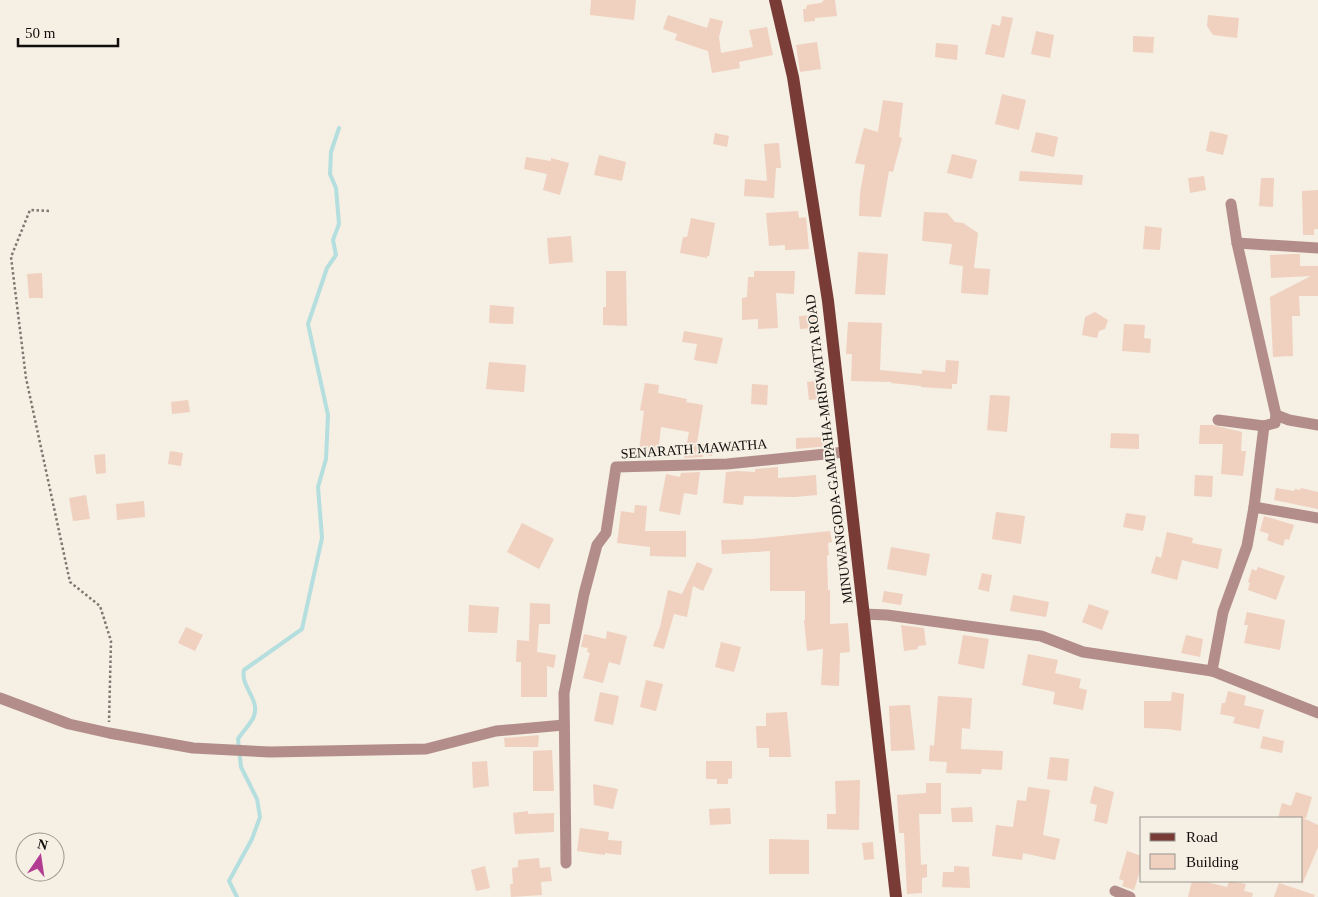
<svg xmlns="http://www.w3.org/2000/svg" width="1318" height="897" viewBox="0 0 1318 897" font-family="Georgia,serif">
  <rect width="100%" height="100%" fill="#f5efe4"/>
  <g fill="none" stroke-linecap="round" stroke-linejoin="round">
    <path stroke="#b5dede" stroke-width="4" d="M237,897L229,881L252,839L260,817L257,799L241,767L238,739C242,732 251,724 254,716C260,699 240,686 244,670L302,629L322,538L318,487L326,459L328,415L308,324L327,268L336,255L333,240L339,224L336,188L330,174L331,152L339,128"/>
  </g>
  <g fill="#f0d0bf">
    <path d="M591,0H636L634,20L590,15Z"/>
    <path d="M824,0H835L837,16L815,18V21L804,22L803,9H806L807,5L821,3Z"/>
    <path d="M668,15L707,28L710,18L723,21L719,37L721,53L753,47L749,30L767,27L773,55L739,62L740,68L712,73L708,51L675,40L677,34L663,29Z"/>
    <path d="M1208,15L1239,18L1237,38L1213,35L1207,26Z"/>
    <path d="M1002,16L1013,18L1004,58L985,54L992,24L1000,26Z"/>
    <path d="M1036,31L1054,35L1050,58L1031,54Z"/>
    <path d="M1133,36L1154,37L1153,53L1133,52Z"/>
    <path d="M817,42L821,69L800,72L796,45Z"/>
    <path d="M936,43L958,45L957,60L935,57Z"/>
    <path d="M1002,94L1026,100L1019,130L995,124Z"/>
    <path d="M883,100L903,103L899,137L902,138L893,172L889,171L881,217L859,216L860,193L865,165L855,163L864,128L878,132Z"/>
    <path d="M1210,131L1228,135L1223,155L1206,151Z"/>
    <path d="M1036,132L1058,137L1054,157L1031,152Z"/>
    <path d="M715,133L729,136L727,147L713,144Z"/>
    <path d="M779,143L781,168H776L774,198L744,196L745,179L767,181L764,144Z"/>
    <path d="M952,154L977,160L972,179L947,173Z"/>
    <path d="M599,155L626,162L622,181L594,175Z"/>
    <path d="M526,157L551,161V158L569,163L560,195L543,190L547,174L524,169Z"/>
    <path d="M1020,171L1083,175L1082,185L1019,181Z"/>
    <path d="M1204,176L1206,190L1190,193L1188,178Z"/>
    <path d="M1261,178H1274L1273,207L1259,206Z"/>
    <path d="M1318,190V229H1314V235H1303L1302,191Z"/>
    <path d="M798,211L799,218L806,217L809,249L785,250V245L769,246L766,213Z"/>
    <path d="M924,212L947,213L955,222L963,223L978,233L974,268L990,269L988,295L961,293L963,266L949,264L952,244L922,241Z"/>
    <path d="M691,218L715,223L709,256H707V258L680,253L683,237H687Z"/>
    <path d="M1145,226L1162,228L1160,250L1143,249Z"/>
    <path d="M571,236L573,262L549,264L547,238Z"/>
    <path d="M858,252L888,254L885,295L855,294Z"/>
    <path d="M1292,254H1300V266H1318V296H1299L1300,316H1292L1293,356L1273,357L1270,297L1311,276L1271,278L1270,255Z"/>
    <path d="M606,271H626L627,326L603,325V307H606Z"/>
    <path d="M754,271H795L794,294L776,293L778,328L758,329V319L742,320V298L747,297L748,277H754Z"/>
    <path d="M42,273L43,298H29L27,274Z"/>
    <path d="M490,305L514,307L513,324L489,323Z"/>
    <path d="M1095,312L1108,320L1105,329L1099,331L1097,338L1082,335L1085,317Z"/>
    <path d="M815,315L816,328L800,329L799,316Z"/>
    <path d="M848,322L882,323L880,370L922,374V370L945,372L946,360L959,361L957,384H952V389L921,387V386L891,383V382L851,381L852,354H846Z"/>
    <path d="M1124,324L1145,325L1144,338L1151,339L1150,353L1122,351Z"/>
    <path d="M684,331L723,338L717,364L694,360L697,344L682,342Z"/>
    <path d="M489,362L526,365L524,392L486,389Z"/>
    <path d="M818,381L820,399L809,400L807,382Z"/>
    <path d="M645,383L659,385L658,393L687,399L686,402L703,405L697,443L714,446L712,456L703,454V457L684,458L689,432L661,427L658,453L639,450L644,411L640,410Z"/>
    <path d="M752,384L768,385L767,405L751,404Z"/>
    <path d="M990,395L1010,396L1007,432L987,430Z"/>
    <path d="M188,400L190,412L172,414L171,402Z"/>
    <path d="M1200,425H1213L1242,432L1241,451H1246L1243,476L1221,474L1223,444H1199Z"/>
    <path d="M1111,433L1139,434V449L1110,448Z"/>
    <path d="M829,437V446L796,449V438Z"/>
    <path d="M170,451L183,453L181,466L168,464Z"/>
    <path d="M105,454L106,473L96,474L94,455Z"/>
    <path d="M778,467V478L816,475L817,495L795,497L744,496L743,505L723,503L726,472L737,471L755,472V469Z"/>
    <path d="M700,472L697,495L684,493L680,515L659,511L666,474L680,477L681,473Z"/>
    <path d="M1195,475L1213,476L1212,497L1194,496Z"/>
    <path d="M1276,488L1294,491L1295,489L1300,490L1301,488L1318,492V509L1274,500Z"/>
    <path d="M86,495L90,519L73,521L69,498Z"/>
    <path d="M144,501L145,517L117,520L116,504Z"/>
    <path d="M635,505L647,506L645,531H686V557L650,556V547L617,543L621,511L634,513Z"/>
    <path d="M996,512L1025,516L1021,544L992,539Z"/>
    <path d="M1126,513L1146,516L1143,531L1123,527Z"/>
    <path d="M1264,516L1294,525L1289,540L1285,539L1283,546L1267,540L1269,534L1260,531Z"/>
    <path d="M522,523L554,539L539,569L507,552Z"/>
    <path d="M830,531L832,542L828,543L829,555H827L828,590H830V624L848,623L850,652L840,653L839,686L821,685L823,649L807,651L804,620H805V591H770V551L722,554L721,540L752,539Z"/>
    <path d="M1167,532L1193,538L1192,543L1222,549L1218,569L1182,560L1177,580L1151,573L1156,556L1161,558Z"/>
    <path d="M891,547L930,554L926,576L887,569Z"/>
    <path d="M697,562L713,569L703,591L693,586L687,617L674,614L664,649L653,646L660,627L668,590L682,594Z"/>
    <path d="M1258,567L1285,576L1276,600L1248,590L1250,583L1248,582L1252,569L1256,571Z"/>
    <path d="M982,573L992,575L989,592L978,589Z"/>
    <path d="M884,591L903,594L901,605L882,602Z"/>
    <path d="M1013,595L1049,602L1046,617L1010,611Z"/>
    <path d="M530,603L550,604V624H539L537,652L556,655L554,668L547,666V697H521V662H516L517,640L529,641Z"/>
    <path d="M1089,604L1109,611L1102,630L1082,622Z"/>
    <path d="M469,605L499,607L497,633L468,632Z"/>
    <path d="M1247,612L1285,620L1280,650L1244,643L1248,625H1244Z"/>
    <path d="M901,625L924,628L926,645L918,646V649L904,651Z"/>
    <path d="M186,627L203,635L195,651L178,643Z"/>
    <path d="M607,631L627,636L620,665L609,662L603,683L583,678L590,653L587,652L588,648L581,647L584,634L606,639Z"/>
    <path d="M963,635L989,639L984,669L958,664Z"/>
    <path d="M1186,635L1203,639L1200,657L1181,653Z"/>
    <path d="M721,642L741,647L734,672L715,667Z"/>
    <path d="M1028,654L1058,660L1055,673L1081,679L1079,688L1087,690L1083,710L1053,704L1055,692L1022,685Z"/>
    <path d="M646,680L663,684L656,711L640,707Z"/>
    <path d="M1228,691L1246,696L1244,705L1264,710L1259,729L1233,723L1235,717L1220,714L1222,703H1225Z"/>
    <path d="M600,692L619,696L613,725L594,721Z"/>
    <path d="M1172,692L1184,694L1181,731L1168,729L1144,728V701H1171Z"/>
    <path d="M938,696L972,698L970,729L962,728L961,749L1003,751L1002,770L982,769L981,774L946,773L947,762L929,761L930,745L934,746Z"/>
    <path d="M905,705H910L915,750L891,751L889,706Z"/>
    <path d="M787,712L791,757H769V748H757L756,726H766V713Z"/>
    <path d="M539,735L538,747H505L504,738Z"/>
    <path d="M1263,736L1284,741L1282,753L1260,748Z"/>
    <path d="M552,750L554,791H533V751Z"/>
    <path d="M1050,757L1069,759L1067,781L1047,779Z"/>
    <path d="M487,761L489,786L473,788L472,762Z"/>
    <path d="M706,761H732V778L728,779V784H717V779H706Z"/>
    <path d="M860,780L859,830L827,829V814H836L835,781Z"/>
    <path d="M926,783H941V814H919L921,865L927,864V877L922,878V893L907,894L904,833H899L897,795L926,793Z"/>
    <path d="M593,784L618,789L613,809L594,805Z"/>
    <path d="M1094,786L1114,792L1107,824L1094,821L1097,805L1090,803Z"/>
    <path d="M1028,787L1050,790L1043,835L1060,839L1055,860L1023,853L1022,860L992,856L996,825L1013,827L1017,800L1026,801Z"/>
    <path d="M1296,792L1312,797L1306,818H1303L1318,825V847L1302,885V818H1278L1282,803L1291,806Z"/>
    <path d="M972,807L973,822H952L951,808Z"/>
    <path d="M730,808L731,824L710,825L709,809Z"/>
    <path d="M528,811V814L554,813V832L515,834L513,813Z"/>
    <path d="M580,828L609,832L608,840L622,841L621,855L605,853V855L577,851Z"/>
    <path d="M769,839L809,840V874H769Z"/>
    <path d="M873,842L874,859L864,860L862,843Z"/>
    <path d="M1127,851L1142,856V865L1134,890L1122,886L1124,881L1119,879Z"/>
    <path d="M539,858L540,868L550,867L552,881L541,882L542,895L511,897L510,884H513L512,868L518,867V860Z"/>
    <path d="M485,866L490,888L476,891L471,870Z"/>
    <path d="M954,866L969,867L970,888L942,887L943,872H954Z"/>
    <path d="M1192,881H1203L1227,887L1229,881L1246,884L1244,891L1253,893L1252,897H1188Z"/>
    <path d="M1279,883L1315,895L1314,897H1274Z"/>
  </g>
  <g fill="none" stroke-linecap="round" stroke-linejoin="round">
    <path stroke="#7d7972" stroke-width="2.5" stroke-dasharray="2.5 2.5" stroke-linecap="butt" d="M49,211L30,210L11,257L26,378L70,582L100,606L111,641L109,722"/>
    <g stroke="#b38d89" stroke-width="11">
      <path d="M1237,243L1318,248"/>
      <path d="M1276,415L1289,420L1318,425"/>
      <path d="M1218,420L1264,426L1275,423L1276,415L1237,243L1231,204"/>
      <path d="M1254,507L1318,518"/>
      <path d="M863,614L887,615L1041,636L1083,652L1212,671L1318,713"/>
      <path d="M1212,671L1223,612L1247,546L1254,507L1264,426"/>
      <path d="M0,698L69,724L109,733L193,748L270,752L426,749L496,731L564,725"/>
      <path d="M566,863L564,693L584,594L597,545L606,533L616,467L727,464L845,452"/>
      <path d="M1115,891L1130,897"/>
    </g>
    <path stroke="#793b36" stroke-width="12" d="M775,0L793,77L828,301L896,897"/>
  </g>
  <g text-anchor="middle" dominant-baseline="central" stroke-width="4" stroke-linejoin="round" paint-order="stroke">
    <g font-size="14" fill="#110f0c" stroke="#f5efe4">
      <text transform="translate(694 449) rotate(-4)">SENARATH MAWATHA</text>
      <text transform="translate(829 449) rotate(-97)">MINUWANGODA-GAMPAHA-MRISWATTA ROAD</text>
    </g>
  </g>
  <rect x="1140" y="817" width="162" height="65" fill="#f5efe4" stroke="#9a958e"/>
  <rect x="1150" y="833" width="25" height="8" fill="#793b36" stroke="#9a958e"/>
  <text x="1186" y="842" font-size="15" fill="#110f0c">Road</text>
  <rect x="1150" y="854" width="25" height="15" fill="#f0d0bf" stroke="#9a958e"/>
  <text x="1186" y="867" font-size="15" fill="#110f0c">Building</text>
  <g transform="translate(40 857) rotate(13)"><circle r="24" fill="#f5efe4" stroke="#9a958e"/>
  <path d="M0-4L9 19L0 12L-9 19Z" fill="#b33c93"/>
  <text y="-8" font-size="14" font-weight="bold" text-anchor="middle" fill="#110f0c">N</text>
  </g>
  <path d="M18 38v8h100v-8" fill="none" stroke="#110f0c" stroke-width="2.5"/>
  <text x="25" y="38" font-size="15" fill="#110f0c" stroke="#f5efe4" stroke-width="4" paint-order="stroke">50 m</text>
</svg>
